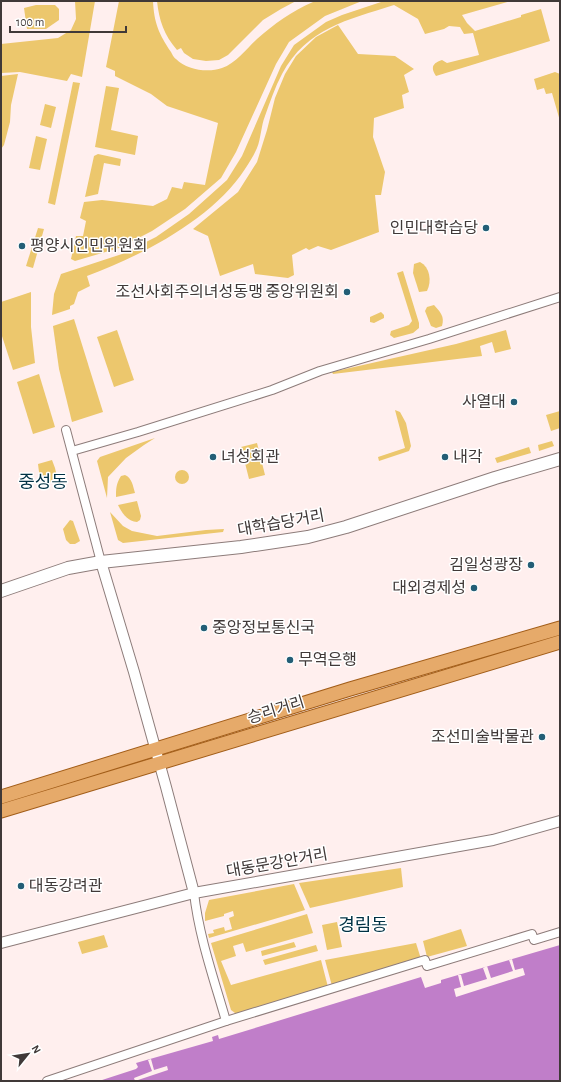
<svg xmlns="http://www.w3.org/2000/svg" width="561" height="1082" viewBox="0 0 561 1082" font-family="'Alegreya Sans','Noto Sans KR',sans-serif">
  <rect width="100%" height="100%" fill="#ffefee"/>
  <g fill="#ecc76d">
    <path d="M75,1H95L82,77L71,74L67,81L20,72L1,73V44L58,38L71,30L76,19Z"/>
    <path d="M119,1H153C154,23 159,34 171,52C172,54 174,58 176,59C187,70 208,73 222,68C236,63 246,49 257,39C274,24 292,11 313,2C320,0 352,1 362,1L325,16L289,42L276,64L236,152L221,178L185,209L152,231L119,248L75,261L71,259L76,236H83L86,221L80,218L84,202L102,200L153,206L167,199L172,187L182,189L184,182L205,185L218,123L167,106L151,94L115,76V71L106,67Z"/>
    <path d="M157,1H296L281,9L263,20L228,55L219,60L206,61L193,59L184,53L181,48L177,50C164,35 159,20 157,1Z"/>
    <path d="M384,1H511L462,15L467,23L475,31L521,17V15L541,9L550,41L436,76C430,67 433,63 442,60L447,63L479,55L473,33L464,34L460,27L449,26L444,29L425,34L418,19L394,5C347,20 307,28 282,74C275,87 270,102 265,116C261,126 261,138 257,148C254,155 249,163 245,169C213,219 141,256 87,276L90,286L78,292L74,304L70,306V309L52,315L54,294L61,274L122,254L156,237L189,214L227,180L242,156L281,66L294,45L326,22L342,15Z"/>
    <path d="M36,5H55L59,9V20L46,29H27L24,8Z"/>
    <path d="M338,25L358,54L395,56L414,69L404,75L409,92L402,95L404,108L374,118L373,137L385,172L381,195H375L379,232L331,250L318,246L309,250L306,248L292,255L294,275L288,278L255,274L253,264L220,276L208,236L193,229L238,192L257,162L267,130L275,98L285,74L296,56L316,37Z"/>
    <path d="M555,72L560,74V121L552,93L546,94L544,88L537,90L534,79Z"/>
    <path d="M18,74L11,105L10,122L4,145L1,149V76Z"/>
    <path d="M73,82L80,83L55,205L48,203Z"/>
    <path d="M106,86L119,88L111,130L138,136L135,155L95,147Z"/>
    <path d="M45,104L56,107L51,128L40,125Z"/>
    <path d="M36,136L47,139L40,170L29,168Z"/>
    <path d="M98,154L121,159L120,166L104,163L98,194L85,197L94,156Z"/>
    <path d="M38,228L44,229L33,268L26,266Z"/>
    <path d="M420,262C430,267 432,281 427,291L419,292L413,273L414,264Z"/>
    <path d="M403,271L419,323V328L413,333L394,338L390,335L391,331L409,325L412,321L397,273Z"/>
    <path d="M31,292V327L35,363L13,370L1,333V302Z"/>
    <path d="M434,305C440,312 445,316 442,326L436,328L431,326L425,311L427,307Z"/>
    <path d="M381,312L384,315V318L374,323L370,322V317Z"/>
    <path d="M74,319L103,412L72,422L59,369L53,326Z"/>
    <path d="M117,330L134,380L114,387L97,337Z"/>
    <path d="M506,330L511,349L495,353L492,342L480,346L482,356L333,374L332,372L456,344Z"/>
    <path d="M39,374L55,427L33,434L17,382Z"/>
    <path d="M395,410L400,412L406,423L411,446L409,451L379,461L378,457L405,448Z"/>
    <path d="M560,411V428L551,431L546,415Z"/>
    <path d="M155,438L144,445L126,458L108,477L107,498L97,461L100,457Z"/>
    <path d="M552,441L554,446L539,451L538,445Z"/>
    <path d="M257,443L265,475L249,479L241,447Z"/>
    <path d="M529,447L531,453L497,463L495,458Z"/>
    <path d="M52,460L55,468L58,481C40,485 40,480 38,464Z"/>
    <circle cx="182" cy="477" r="7"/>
    <path d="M125,475C132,478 133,486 135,493L116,497C116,489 116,484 121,476Z"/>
    <path d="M137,501L141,516L140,520L137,522C127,521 122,513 118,505Z"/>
    <path d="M110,512L123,526L132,531L157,536L206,530L224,529L223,532L123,543L118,540Z"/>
    <path d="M70,520L73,521L80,541L75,544H70L66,540L63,529Z"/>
    <path d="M401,868L403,887L310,908L299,883Z"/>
    <path d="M294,884L305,910L209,938L208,934L214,933L213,930L224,927L225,931L232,929L229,918L234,916L233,911L224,914V916L205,921V913L209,900Z"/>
    <path d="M307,914L313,933L246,952L243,943L233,946L236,956L221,961L231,985L321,960L328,987L239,1014L235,1013L231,1010L211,943Z"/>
    <path d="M337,922L342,947L327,950L322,925Z"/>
    <path d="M461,929L467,946L427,957L423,941Z"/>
    <path d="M104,935L108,947L82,954L78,942Z"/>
    <path d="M294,942L296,947L262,956L261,951Z"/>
    <path d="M416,943L421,959L332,986L325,960Z"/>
    <path d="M316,945L318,951L265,965L263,960Z"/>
  </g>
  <path fill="#c07ec9" d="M560,945V1081H99L136,1069L138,1067L136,1063L213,1041L212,1037L218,1035L219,1039L421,977L425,988L441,983V980Z"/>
  <g fill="#ffefee">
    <path d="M512,959L515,970L523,968L525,975L456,997L454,989L461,987L458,975H461L464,986L487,979L483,968L487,966L491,978L513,971L509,960Z"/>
    <path d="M151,1059L154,1070L167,1066L168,1070L135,1081L134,1078L152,1071L148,1060Z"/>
  </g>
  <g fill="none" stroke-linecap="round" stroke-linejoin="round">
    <defs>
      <g id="minor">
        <path d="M66,430L101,562"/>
        <path d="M72,451L138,432L272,390L320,371L429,339L560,297"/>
        <path d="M194,893C199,937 214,979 226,1021"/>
        <path d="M47,1081L226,1021L425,960L427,966L532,934L534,940L560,932"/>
      </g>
      <g id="tertiary">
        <path d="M101,562L134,672L166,787L194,893"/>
        <path d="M1,943L194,893L493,840L560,821"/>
      </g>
      <path id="secondary" d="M1,591L68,568L101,562L241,547L308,537L346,527L495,478L560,459"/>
      <g id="primary">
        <path d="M1,797L350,689L560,628"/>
        <path d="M1,811L560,642"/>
      </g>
    </defs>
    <use href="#minor" stroke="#8d7c7a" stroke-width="10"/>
    <use href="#tertiary" stroke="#8d7c7a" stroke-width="12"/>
    <use href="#secondary" stroke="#8d7c7a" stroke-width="14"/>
    <use href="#primary" stroke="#a25d18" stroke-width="15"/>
    <use href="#minor" stroke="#fff" stroke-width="8"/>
    <use href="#tertiary" stroke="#fff" stroke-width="10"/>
    <use href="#secondary" stroke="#fff" stroke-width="12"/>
    <use href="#primary" stroke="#e6aa6a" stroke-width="13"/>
  </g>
  <g fill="#235e76" stroke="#fff" stroke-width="1.5">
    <circle cx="486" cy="228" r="4"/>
    <circle cx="22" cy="246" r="4"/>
    <circle cx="347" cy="292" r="4"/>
    <circle cx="514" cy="402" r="4"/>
    <circle cx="213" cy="457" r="4"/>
    <circle cx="445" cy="457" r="4"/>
    <circle cx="531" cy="565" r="4"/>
    <circle cx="474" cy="588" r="4"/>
    <circle cx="204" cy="628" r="4"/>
    <circle cx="290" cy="660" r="4"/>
    <circle cx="542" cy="737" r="4"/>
    <circle cx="21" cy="886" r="4"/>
  </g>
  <g text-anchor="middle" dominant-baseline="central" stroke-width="3" stroke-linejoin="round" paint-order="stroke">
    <g font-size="16" fill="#403938" stroke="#fff" text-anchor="end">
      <text x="478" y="228">인민대학습당</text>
      <text x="30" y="246" text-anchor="start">평양시인민위원회</text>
      <text x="339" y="292">조선사회주의녀성동맹 중앙위원회</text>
      <text x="506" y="402">사열대</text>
      <text x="221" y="457" text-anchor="start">녀성회관</text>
      <text x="453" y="457" text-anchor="start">내각</text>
      <text x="523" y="565">김일성광장</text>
      <text x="466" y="588">대외경제성</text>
      <text x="212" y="628" text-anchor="start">중앙정보통신국</text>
      <text x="298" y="660" text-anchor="start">무역은행</text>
      <text x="534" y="737">조선미술박물관</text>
      <text x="29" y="886" text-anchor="start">대동강려관</text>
    </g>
    <g font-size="16" fill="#403938" stroke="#fff">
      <text transform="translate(281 523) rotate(-10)">대학습당거리</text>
      <text transform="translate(276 710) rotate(-17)">승리거리</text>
      <text transform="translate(277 863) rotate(-10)">대동문강안거리</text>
    </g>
    <g font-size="18" fill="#003144" stroke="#fff">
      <text x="43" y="483">중성동</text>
      <text x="363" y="926">경림동</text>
    </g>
  </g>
  <rect width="561" height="1082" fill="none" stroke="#403938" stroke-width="4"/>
  <g transform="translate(28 1054) rotate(60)" stroke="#ffffff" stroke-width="3" paint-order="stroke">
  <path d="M0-3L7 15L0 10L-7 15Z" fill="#403938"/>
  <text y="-6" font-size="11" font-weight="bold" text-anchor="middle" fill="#403938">N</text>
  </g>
  <path d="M10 26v6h116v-6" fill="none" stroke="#403938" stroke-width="2"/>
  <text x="16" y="26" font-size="12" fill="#403938" stroke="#ffffff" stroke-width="3" paint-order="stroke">100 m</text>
</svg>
